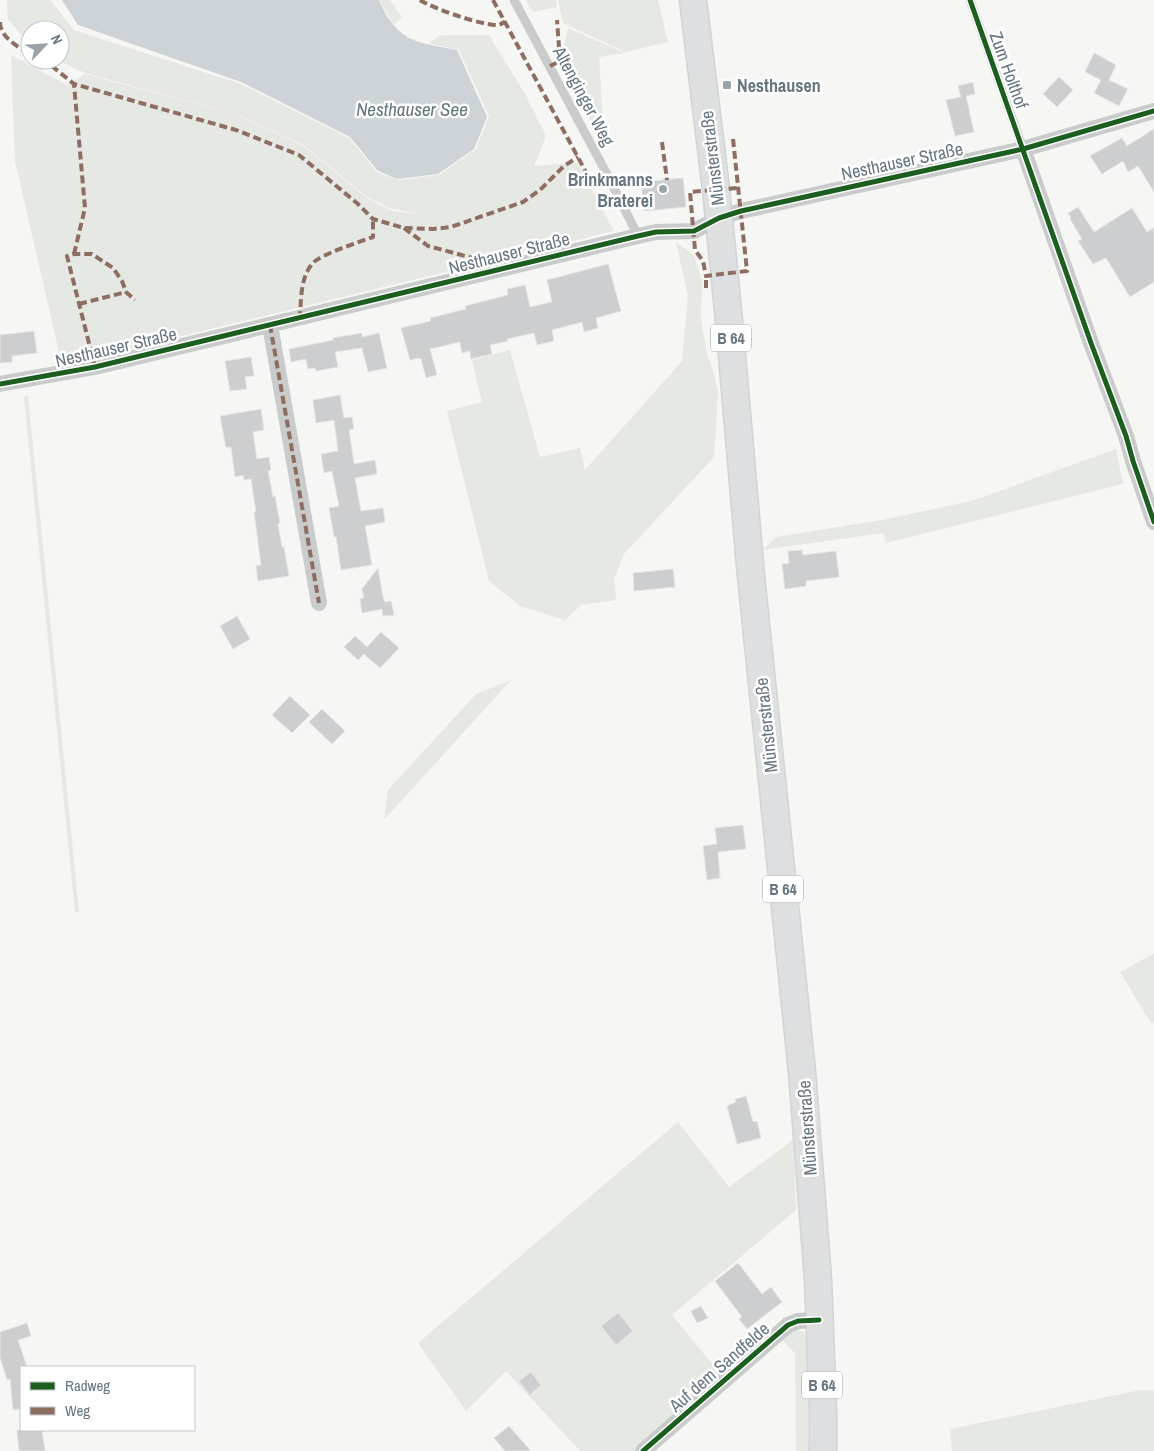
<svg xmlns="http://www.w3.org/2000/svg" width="1154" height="1451" viewBox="0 0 1154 1451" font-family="'Archivo Narrow',sans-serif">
  <rect width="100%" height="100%" fill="#f6f6f5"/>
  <g fill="#e6e8e3">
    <path d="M7,0H50L74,30L241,84L349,138L378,173L398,180L439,175L476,149L489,116L459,50L428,43L442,35H489L525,94L546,136L534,166L578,163L614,231L62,365L15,161L11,55L67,85L85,74L237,115L305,147L368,199L392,211L420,214L392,209L368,198L305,146L238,115L85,73L57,60H60V30H30V45L8,19Z"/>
    <path d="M379,0H390L402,17L394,25Z"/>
    <path d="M526,0H556L557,7L533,12Z"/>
    <path d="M558,0H658L668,42L625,52L563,23Z"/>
    <path d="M568,28L625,53L599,57L604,136L596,131L582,105L563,50Z"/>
    <path d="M676,242L694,255L702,281L701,319L707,355L713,370L718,392L714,457L624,554L614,579L616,600L581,605L565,620L520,606L489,581L447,411L482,402L472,360L510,350L540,457L580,448L585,470L682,361L688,296Z"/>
    <path d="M28,395L79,912H75L24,397Z"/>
    <path d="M1116,449L1123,484L886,543L883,533L763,550L776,537L882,520L972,501Z"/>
    <path d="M511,680L384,820L388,790L476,694Z"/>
    <path d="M1154,954V1023H1151L1120,972Z"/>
    <path d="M678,1122L729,1187L793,1140L796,1210L672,1315L722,1376L638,1451H580L506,1371L466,1411L418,1343Z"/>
    <path d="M794,1329L804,1332L807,1340L809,1451H796L795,1353L781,1339Z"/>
    <path d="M1141,1390L1154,1391V1451H952L950,1429Z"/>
  </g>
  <path fill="#cdd3d6" d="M62,0H379C398,43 416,42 457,50L487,117L474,149L438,174L397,179L378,171L350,137L241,82L78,25Z"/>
  <g fill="#cdcecf" stroke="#e5e5e4">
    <path d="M1094,53L1116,65L1109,80L1128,89L1119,106L1094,93L1101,80L1085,72Z"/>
    <path d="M1059,77L1073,90L1057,107L1043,94Z"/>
    <path d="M973,82L975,94L966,96L974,132L955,136L946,100L961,97L958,86Z"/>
    <path d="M1154,129V192L1138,166L1128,172L1123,161L1102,174L1090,156L1122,138L1127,146Z"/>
    <path d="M683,178L686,207L644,211L641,182Z"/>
    <path d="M1078,207L1094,232L1132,208L1147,232L1154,228V282L1130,297L1106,258L1093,264L1078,241L1082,239L1070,219L1071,218L1068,213Z"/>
    <path d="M608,264L621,311L596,318L598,328L584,332L582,322L552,330L554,341L537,345L534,333L507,339L508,341L490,345L492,354L471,359L470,351L462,353L460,342L430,349L437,375L426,378L421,359L419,358L410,360L401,328L431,321L430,318L466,309L465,306L508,295L507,289L525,285L530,307L552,302L547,280Z"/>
    <path d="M34,331L37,353L12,356V362L0,363V335Z"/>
    <path d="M362,333V337L379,333L387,368L368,372L362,348L335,352L338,367L316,371L315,368L308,369L306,359L291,362L289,349L333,340V338Z"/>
    <path d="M251,357L254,376L245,377L247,389L230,391L225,361Z"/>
    <path d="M340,395L344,418L352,417L354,429L349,430L354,464L375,460L377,474L355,478L361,511L383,508L385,522L365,526L372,565L341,570L336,537H334L329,508L339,506L332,471L324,473L321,454L338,451L334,420L316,423L313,400Z"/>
    <path d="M261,409L264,430L253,432L257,459L269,457L271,470L268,471L273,497L275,496L280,523L278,524L282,547H284L289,576L258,581L256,566L261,565L254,512H256L251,479L244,480L243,475L235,477L231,447L226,448L220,416Z"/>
    <path d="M802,550L803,555L836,551L839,577L806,581V586L785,589L782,564L789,563L788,551Z"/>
    <path d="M378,568L383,597L385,602L391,601L394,615L383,616L382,609L362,613L360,599L364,598L362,589Z"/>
    <path d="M673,569L675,587L634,591L633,573Z"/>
    <path d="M237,616L250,639L233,649L220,626Z"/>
    <path d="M381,632L399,648L380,668L364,654L358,660L344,647L355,636L367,647Z"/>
    <path d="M290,696L310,715L292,733L272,715Z"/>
    <path d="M322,709L345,731L332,744L309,722Z"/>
    <path d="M743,825L746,849L718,852L720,878L707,880L703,846L717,844L715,828Z"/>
    <path d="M746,1096L753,1122L757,1121L761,1138L737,1144L727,1106L736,1102L735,1099Z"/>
    <path d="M738,1263L762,1294L771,1287L782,1302L747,1329L739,1319L742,1317L715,1281Z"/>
    <path d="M701,1306L708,1318L697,1323L691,1311Z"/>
    <path d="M618,1313L633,1331L616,1345L601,1326Z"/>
    <path d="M27,1323L31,1336L18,1340L27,1367H21V1409L13,1410L10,1379L7,1380L0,1357V1332Z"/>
    <path d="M531,1372L541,1385L530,1395L519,1381Z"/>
    <path d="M509,1426L531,1451H505L494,1438Z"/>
    <path d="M17,1430H42L45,1451H19Z"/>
  </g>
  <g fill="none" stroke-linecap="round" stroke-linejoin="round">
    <defs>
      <path id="primary" d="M693,0L716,189L729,321L751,576L802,1072L818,1279L823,1412V1451"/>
    </defs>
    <use href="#primary" stroke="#d3d4d4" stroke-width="29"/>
    <g stroke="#cacccc" stroke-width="9">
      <path d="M514,0L609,178L638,236"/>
      <path d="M970,0L1023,149"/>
    </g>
    <g stroke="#cacccc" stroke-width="16">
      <path d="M1023,149L1091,343L1126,436L1133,461L1154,522"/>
      <path d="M270,325L319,603"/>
      <path d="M0,384L95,367L638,236L656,232L694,231L719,218L741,211L1023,149L1154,111"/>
      <path d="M643,1451L788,1325L798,1321L819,1320"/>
    </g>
    <use href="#primary" stroke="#dedfe0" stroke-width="26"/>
    <g stroke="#8d6e63" stroke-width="4" stroke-dasharray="8 4" stroke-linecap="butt">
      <path d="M420,0C434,9 481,25 497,25C500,25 502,23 505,22"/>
      <path d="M493,0L594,187L609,178"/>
      <path d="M0,22C0,37 18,47 30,54"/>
      <path d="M41,60L53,67L74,84L236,130L299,155L358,204L373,219L404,228L433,229L451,227L523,202L540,190L564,166L578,157"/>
      <path d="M550,66L560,61L557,20"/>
      <path d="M733,139L747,271L706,276L703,261L695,250L690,192L738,188"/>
      <path d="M662,142L667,180"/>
      <path d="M404,228L428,246L484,261L488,272"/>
      <path d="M74,254L85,208L74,84"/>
      <path d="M706,288V276"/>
      <path d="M79,304L126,292"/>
      <path d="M300,319C301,301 300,277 313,263C319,255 362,241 373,237V219"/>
      <path d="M270,325L319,603"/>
      <path d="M95,367L67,256L74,254H92L113,268L122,281L126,292L135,300"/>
    </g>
    <defs>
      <g id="cycleway">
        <path d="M970,0L1091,343L1126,436L1133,461L1154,522"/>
        <path d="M0,384L95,367L638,236L656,232L694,231L719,218L741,211L1023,149L1154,111"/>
        <path d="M643,1451L788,1325L798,1321L819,1320"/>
      </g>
    </defs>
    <use href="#cycleway" stroke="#fff" stroke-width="8"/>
    <use href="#cycleway" stroke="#1b5e20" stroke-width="5"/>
  </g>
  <g fill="#9aa3aa" stroke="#fff" stroke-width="2">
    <rect x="722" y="80" width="10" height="10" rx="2.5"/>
    <circle cx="663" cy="189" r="5"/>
  </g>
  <g text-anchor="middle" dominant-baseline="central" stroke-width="5" stroke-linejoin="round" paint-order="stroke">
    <g fill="#fff" stroke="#959fa8" stroke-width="1">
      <rect x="711" y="324.5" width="40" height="27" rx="4"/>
      <rect x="763" y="875.5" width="40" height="27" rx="4"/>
      <rect x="802" y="1371.5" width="40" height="27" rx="4"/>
    </g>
    <g font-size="16" font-weight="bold" fill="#687682">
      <text x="731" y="338">B 64</text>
      <text x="783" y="889">B 64</text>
      <text x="822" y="1385">B 64</text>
    </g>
    <g font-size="18" fill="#687682" stroke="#fff">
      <text transform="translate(1009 70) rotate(70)">Zum Holthof</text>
      <text transform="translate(584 96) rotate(62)">Altenginger Weg</text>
      <text transform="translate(712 158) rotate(-97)">Münsterstraße</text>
      <text transform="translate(902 161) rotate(-12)">Nesthauser Straße</text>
      <text transform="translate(509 253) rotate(-14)">Nesthauser Straße</text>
      <text transform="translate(116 347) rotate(-13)">Nesthauser Straße</text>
      <text transform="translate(766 725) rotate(-96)">Münsterstraße</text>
      <text transform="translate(807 1128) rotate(-94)">Münsterstraße</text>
      <text transform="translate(719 1367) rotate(-41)">Auf dem Sandfelde</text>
    </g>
    <g font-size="18" font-weight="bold" fill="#687682" stroke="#fff" text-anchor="start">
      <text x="737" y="85">Nesthausen</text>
      <text x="653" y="179" text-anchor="end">Brinkmanns<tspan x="653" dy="21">Braterei</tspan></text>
    </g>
    <g font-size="19" font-style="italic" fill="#64777f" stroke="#fff">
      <text x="412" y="109">Nesthauser See</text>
    </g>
  </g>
  <rect x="20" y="1366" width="175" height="65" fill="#ffffff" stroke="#c3c8cd"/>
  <rect x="30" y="1382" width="25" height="8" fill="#1b5e20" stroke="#c3c8cd"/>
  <text x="65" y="1391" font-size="15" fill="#687682">Radweg</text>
  <rect x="30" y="1407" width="25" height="8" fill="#8d6e63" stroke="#c3c8cd"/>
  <text x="65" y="1416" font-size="15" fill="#687682">Weg</text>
  <g transform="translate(45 45) rotate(65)"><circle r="24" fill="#ffffff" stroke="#c3c8cd"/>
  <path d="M0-4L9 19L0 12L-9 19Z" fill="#9aa3aa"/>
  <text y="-8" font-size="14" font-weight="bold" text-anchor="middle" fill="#687682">N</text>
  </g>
</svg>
